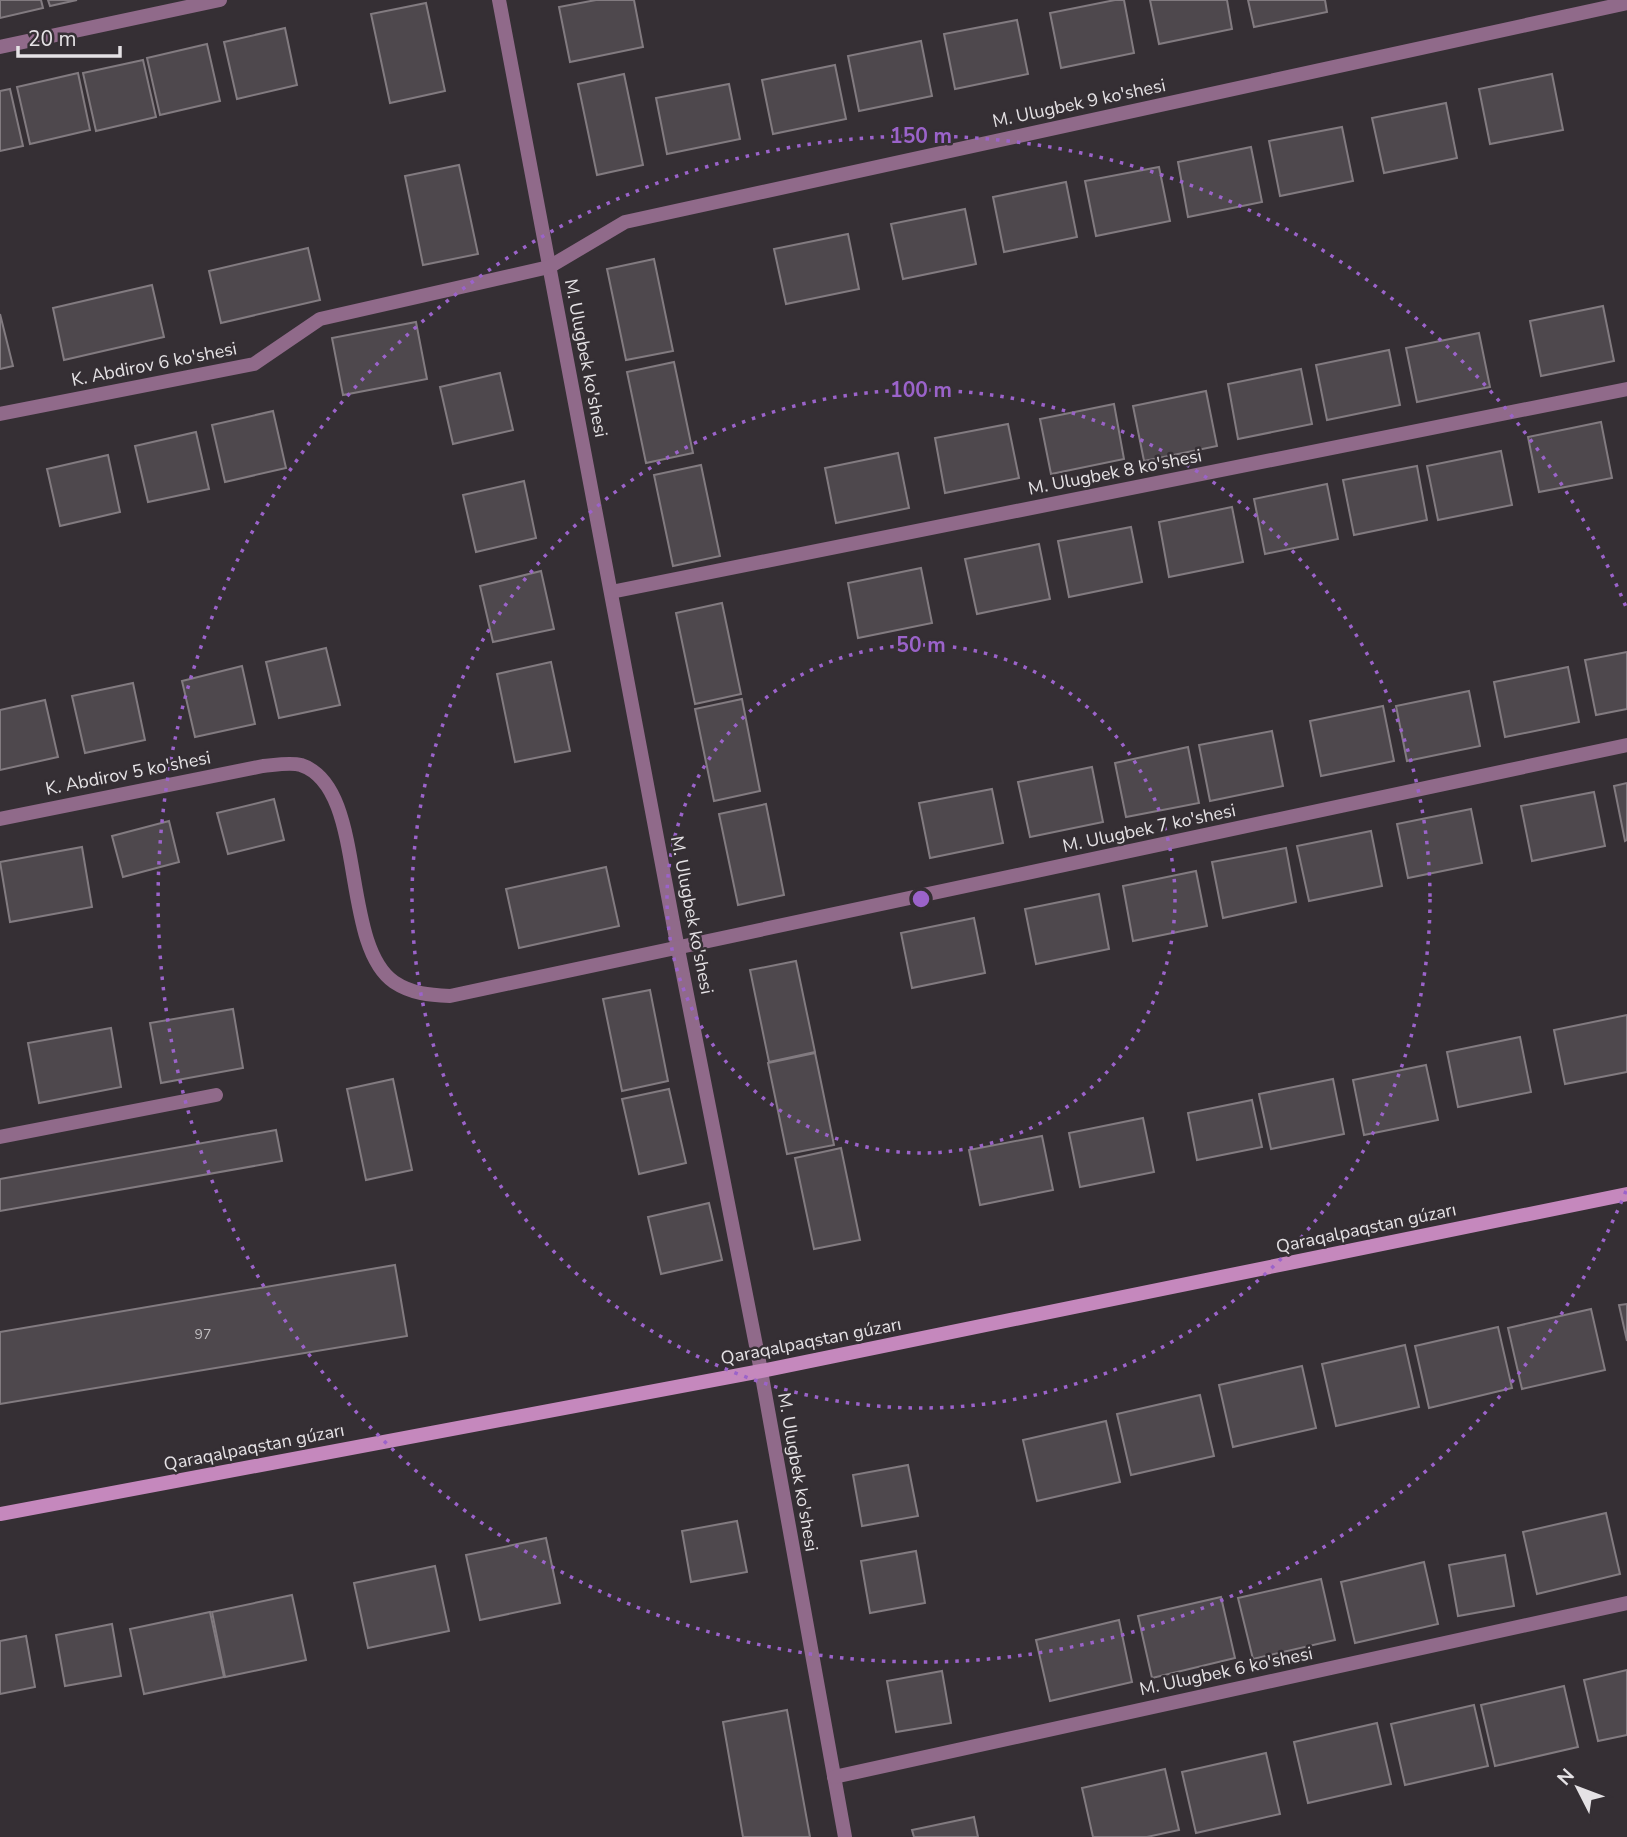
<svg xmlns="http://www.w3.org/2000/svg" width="1627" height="1837" viewBox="0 0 1627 1837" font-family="'Nunito Sans',sans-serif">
  <rect width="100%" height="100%" fill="#352f34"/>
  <g fill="#4e484d" stroke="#827b80" stroke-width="2">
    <path d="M0,0H41L43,8L0,18Z"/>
    <path d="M48,0H77L50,6Z"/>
    <path d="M596,0H634L643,47L570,62L559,7Z"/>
    <path d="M1115,0H1124L1134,53L1061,68L1050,13Z"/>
    <path d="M1150,0H1227L1232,29L1159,44Z"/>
    <path d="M1248,0H1325L1327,12L1254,27Z"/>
    <path d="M426,3L445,91L390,103L371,14Z"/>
    <path d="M1017,20L1028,74L955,89L944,34Z"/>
    <path d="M285,28L297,85L237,99L224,42Z"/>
    <path d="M921,41L932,96L859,111L848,56Z"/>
    <path d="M207,44L220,101L160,115L147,58Z"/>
    <path d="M143,60L156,117L96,131L83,73Z"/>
    <path d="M835,65L846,119L773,134L762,80Z"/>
    <path d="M78,73L90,130L30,144L17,87Z"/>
    <path d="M624,74L643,165L597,175L578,84Z"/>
    <path d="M1552,74L1563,130L1490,144L1479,89Z"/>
    <path d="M729,84L740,139L667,154L656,98Z"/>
    <path d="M10,89L23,146L0,151V91Z"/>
    <path d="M1446,103L1457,158L1384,173L1372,118Z"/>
    <path d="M1342,127L1353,181L1280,196L1269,141Z"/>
    <path d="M1251,147L1262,202L1188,217L1178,162Z"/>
    <path d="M459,165L478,254L423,265L405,176Z"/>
    <path d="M1159,167L1170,221L1096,236L1085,181Z"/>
    <path d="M1066,182L1077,237L1004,252L993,197Z"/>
    <path d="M965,209L976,264L903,279L891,224Z"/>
    <path d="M848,234L859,289L786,304L774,249Z"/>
    <path d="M308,248L320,300L221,323L209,271Z"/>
    <path d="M654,259L673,351L626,360L607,269Z"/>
    <path d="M152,285L164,337L64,360L53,308Z"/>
    <path d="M1603,306L1614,361L1541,376L1530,321Z"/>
    <path d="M0,314L13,366L0,369Z"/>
    <path d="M416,322L427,379L343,395L332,338Z"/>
    <path d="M1479,333L1490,387L1417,402L1406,348Z"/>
    <path d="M1389,350L1400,405L1327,420L1316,365Z"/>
    <path d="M674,362L693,453L646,463L627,372Z"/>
    <path d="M1301,369L1312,424L1238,439L1228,384Z"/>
    <path d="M500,373L513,430L453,444L440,387Z"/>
    <path d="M1206,391L1217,446L1144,461L1133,406Z"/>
    <path d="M1114,404L1124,459L1051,474L1040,419Z"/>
    <path d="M273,411L286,468L225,482L212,425Z"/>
    <path d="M1601,422L1612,478L1539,492L1528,437Z"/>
    <path d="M1008,424L1019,478L945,493L935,438Z"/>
    <path d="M196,432L209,489L148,502L135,446Z"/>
    <path d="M1501,451L1512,505L1438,520L1427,466Z"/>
    <path d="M898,453L909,508L836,523L825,468Z"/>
    <path d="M108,455L120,512L60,526L47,469Z"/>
    <path d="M701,465L720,556L673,566L654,475Z"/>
    <path d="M1417,466L1427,520L1354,535L1343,480Z"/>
    <path d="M524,481L536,538L476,552L463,495Z"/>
    <path d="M1327,484L1338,539L1265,554L1254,499Z"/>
    <path d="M1232,507L1243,562L1169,577L1159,522Z"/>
    <path d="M1131,527L1142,582L1069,597L1058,541Z"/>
    <path d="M1039,544L1050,599L977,614L965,559Z"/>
    <path d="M921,568L932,623L858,638L848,583Z"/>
    <path d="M541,571L554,629L493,642L480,586Z"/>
    <path d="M722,603L741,694L695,704L676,613Z"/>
    <path d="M326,648L340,705L279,718L266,662Z"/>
    <path d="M1627,652V709L1596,715L1585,660Z"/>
    <path d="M551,662L570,751L515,762L497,674Z"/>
    <path d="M242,666L255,724L195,737L182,681Z"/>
    <path d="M1568,667L1579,722L1505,737L1494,682Z"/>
    <path d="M133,683L145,740L85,753L72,696Z"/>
    <path d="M1469,691L1480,746L1407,761L1396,706Z"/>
    <path d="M742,699L760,791L714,801L695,709Z"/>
    <path d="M45,700L58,757L0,770V710Z"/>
    <path d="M1383,706L1394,761L1321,776L1310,721Z"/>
    <path d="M1272,731L1283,786L1210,801L1199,745Z"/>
    <path d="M1188,747L1199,803L1126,817L1115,763Z"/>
    <path d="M1092,767L1103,822L1030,837L1018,782Z"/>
    <path d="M1627,783V840L1625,841L1614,786Z"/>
    <path d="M992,789L1003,843L930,858L919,803Z"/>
    <path d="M1594,792L1605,846L1532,861L1521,806Z"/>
    <path d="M274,799L284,840L228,854L217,813Z"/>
    <path d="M766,804L784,895L738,905L719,814Z"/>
    <path d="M1471,809L1482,863L1408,878L1397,824Z"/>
    <path d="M169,821L179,862L123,877L112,836Z"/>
    <path d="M1371,831L1382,886L1309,901L1297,846Z"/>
    <path d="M82,847L92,907L10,922L0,862Z"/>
    <path d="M1286,848L1296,902L1223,918L1212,862Z"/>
    <path d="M606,867L619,926L519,948L506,889Z"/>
    <path d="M1196,871L1207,926L1133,941L1123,886Z"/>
    <path d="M1099,894L1109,949L1036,964L1025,909Z"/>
    <path d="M974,918L985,973L912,988L901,933Z"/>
    <path d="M796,961L815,1052L769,1062L750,970Z"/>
    <path d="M650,990L668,1081L622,1091L603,999Z"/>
    <path d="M233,1009L243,1068L161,1083L150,1023Z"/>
    <path d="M1627,1015V1072L1565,1084L1554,1030Z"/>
    <path d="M111,1028L121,1087L39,1103L28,1043Z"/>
    <path d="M1520,1037L1531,1092L1458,1107L1447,1052Z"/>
    <path d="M815,1053L834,1145L787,1154L768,1063Z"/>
    <path d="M1426,1065L1438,1120L1364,1135L1353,1080Z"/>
    <path d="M393,1079L412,1170L366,1180L347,1089Z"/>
    <path d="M1333,1079L1344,1134L1271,1149L1259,1094Z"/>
    <path d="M669,1089L686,1163L639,1174L622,1099Z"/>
    <path d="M1252,1100L1262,1147L1197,1160L1188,1113Z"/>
    <path d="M1143,1118L1154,1172L1080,1187L1069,1133Z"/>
    <path d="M276,1130L282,1161L0,1211V1179Z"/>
    <path d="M1042,1136L1053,1190L980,1205L969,1150Z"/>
    <path d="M841,1148L860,1240L814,1249L795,1158Z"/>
    <path d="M709,1203L722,1260L661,1274L648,1217Z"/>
    <path d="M395,1265L407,1336L0,1404V1332Z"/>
    <path d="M1627,1304V1341L1619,1305Z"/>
    <path d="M1591,1309L1605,1370L1522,1389L1508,1328Z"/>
    <path d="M1498,1327L1512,1388L1429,1408L1415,1346Z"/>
    <path d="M1405,1345L1419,1407L1336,1426L1322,1364Z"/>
    <path d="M1302,1366L1316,1428L1233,1447L1219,1385Z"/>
    <path d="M1200,1395L1214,1456L1131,1475L1117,1414Z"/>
    <path d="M1106,1421L1120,1482L1037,1501L1023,1440Z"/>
    <path d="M908,1465L918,1516L862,1526L853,1475Z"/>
    <path d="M1606,1513L1620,1574L1537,1594L1523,1532Z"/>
    <path d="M737,1521L747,1572L691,1582L682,1531Z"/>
    <path d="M546,1538L560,1603L480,1620L466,1555Z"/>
    <path d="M916,1551L925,1603L870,1613L861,1561Z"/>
    <path d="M1505,1555L1514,1606L1458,1616L1449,1565Z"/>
    <path d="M1424,1562L1438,1624L1355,1643L1341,1582Z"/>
    <path d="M435,1566L449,1631L368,1648L354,1583Z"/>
    <path d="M1321,1579L1335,1640L1253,1659L1238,1598Z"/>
    <path d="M292,1595L306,1660L225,1677L212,1612Z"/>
    <path d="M1221,1597L1235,1658L1152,1678L1138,1616Z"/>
    <path d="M210,1612L224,1677L144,1694L130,1629Z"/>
    <path d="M1119,1620L1132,1682L1050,1701L1036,1640Z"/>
    <path d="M112,1624L121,1676L65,1686L56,1635Z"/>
    <path d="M26,1636L35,1687L0,1694V1641Z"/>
    <path d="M1627,1670V1735L1598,1741L1584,1680Z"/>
    <path d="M942,1671L951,1723L896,1732L887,1681Z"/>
    <path d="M1564,1686L1578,1747L1495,1766L1481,1705Z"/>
    <path d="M1474,1705L1488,1766L1405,1785L1391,1724Z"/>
    <path d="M787,1710L810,1837H743L723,1722Z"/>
    <path d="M1377,1723L1391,1784L1308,1803L1294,1742Z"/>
    <path d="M1266,1753L1280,1814L1196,1833L1182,1772Z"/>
    <path d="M1165,1769L1179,1830L1147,1837H1093L1082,1788Z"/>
    <path d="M974,1817L978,1837H914L912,1830Z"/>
  </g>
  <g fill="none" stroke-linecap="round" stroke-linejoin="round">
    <g stroke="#906a8a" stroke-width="14">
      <path d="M499,0L678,949L761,1371L845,1837"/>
      <path d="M0,47L220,0"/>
      <path d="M0,414L254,364L320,319L549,267L625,222L1627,3"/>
      <path d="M611,592L1627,389"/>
      <path d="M0,819L263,766C275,765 290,762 301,765C368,787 339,944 394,982C412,994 430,995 450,996L1627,745"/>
      <path d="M0,1137L216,1095"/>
      <path d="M834,1777L1627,1603"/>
    </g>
    <path stroke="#c588bd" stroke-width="14" d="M0,1514L761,1371L1627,1194"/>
  </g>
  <g fill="none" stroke="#9b63ca" stroke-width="3.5" stroke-dasharray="3.5 7">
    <circle cx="921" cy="899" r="254"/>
    <circle cx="921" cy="899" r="509"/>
    <path d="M1626 1191A763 763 0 1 1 1626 607"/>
  </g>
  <g text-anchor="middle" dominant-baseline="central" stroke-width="5" stroke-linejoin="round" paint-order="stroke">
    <g font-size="14" fill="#bfbcbf">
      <text x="203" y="1334">97</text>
    </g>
    <g font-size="18" fill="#e5e2e5" stroke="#352f34">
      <text transform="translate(1079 103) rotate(-12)">M. Ulugbek 9 ko'shesi</text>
      <text transform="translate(586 358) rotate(79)">M. Ulugbek ko'shesi</text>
      <text transform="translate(154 364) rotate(-11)">K. Abdirov 6 ko'shesi</text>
      <text transform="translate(1115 472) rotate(-11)">M. Ulugbek 8 ko'shesi</text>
      <text transform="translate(128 773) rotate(-11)">K. Abdirov 5 ko'shesi</text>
      <text transform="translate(1149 828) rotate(-12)">M. Ulugbek 7 ko'shesi</text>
      <text transform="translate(692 915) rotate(79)">M. Ulugbek ko'shesi</text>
      <text transform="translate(1366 1228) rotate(-12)">Qaraqalpaqstan gúzarı</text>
      <text transform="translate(811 1341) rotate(-11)">Qaraqalpaqstan gúzarı</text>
      <text transform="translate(254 1447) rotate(-11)">Qaraqalpaqstan gúzarı</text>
      <text transform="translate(798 1472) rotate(80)">M. Ulugbek ko'shesi</text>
      <text transform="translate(1226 1671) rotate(-12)">M. Ulugbek 6 ko'shesi</text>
    </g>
  </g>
  <circle cx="921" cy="899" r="10" fill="#9b63ca" stroke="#352f34" stroke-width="3.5"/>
  <g font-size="21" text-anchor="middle" font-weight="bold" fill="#9b63ca" stroke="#352f34" stroke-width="5" stroke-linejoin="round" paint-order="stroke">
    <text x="921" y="143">150 m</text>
    <text x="921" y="397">100 m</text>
    <text x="921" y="652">50 m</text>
  </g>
  <g transform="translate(1578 1788) rotate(312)" stroke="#352f34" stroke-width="5" paint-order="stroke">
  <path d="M0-5L12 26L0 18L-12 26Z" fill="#e5e2e5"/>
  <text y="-10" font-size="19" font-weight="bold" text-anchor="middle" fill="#e5e2e5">N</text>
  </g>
  <path d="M18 46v10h102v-10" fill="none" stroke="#e5e2e5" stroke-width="3.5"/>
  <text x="28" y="46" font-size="21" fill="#e5e2e5" stroke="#352f34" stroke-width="5" paint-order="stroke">20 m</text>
</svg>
